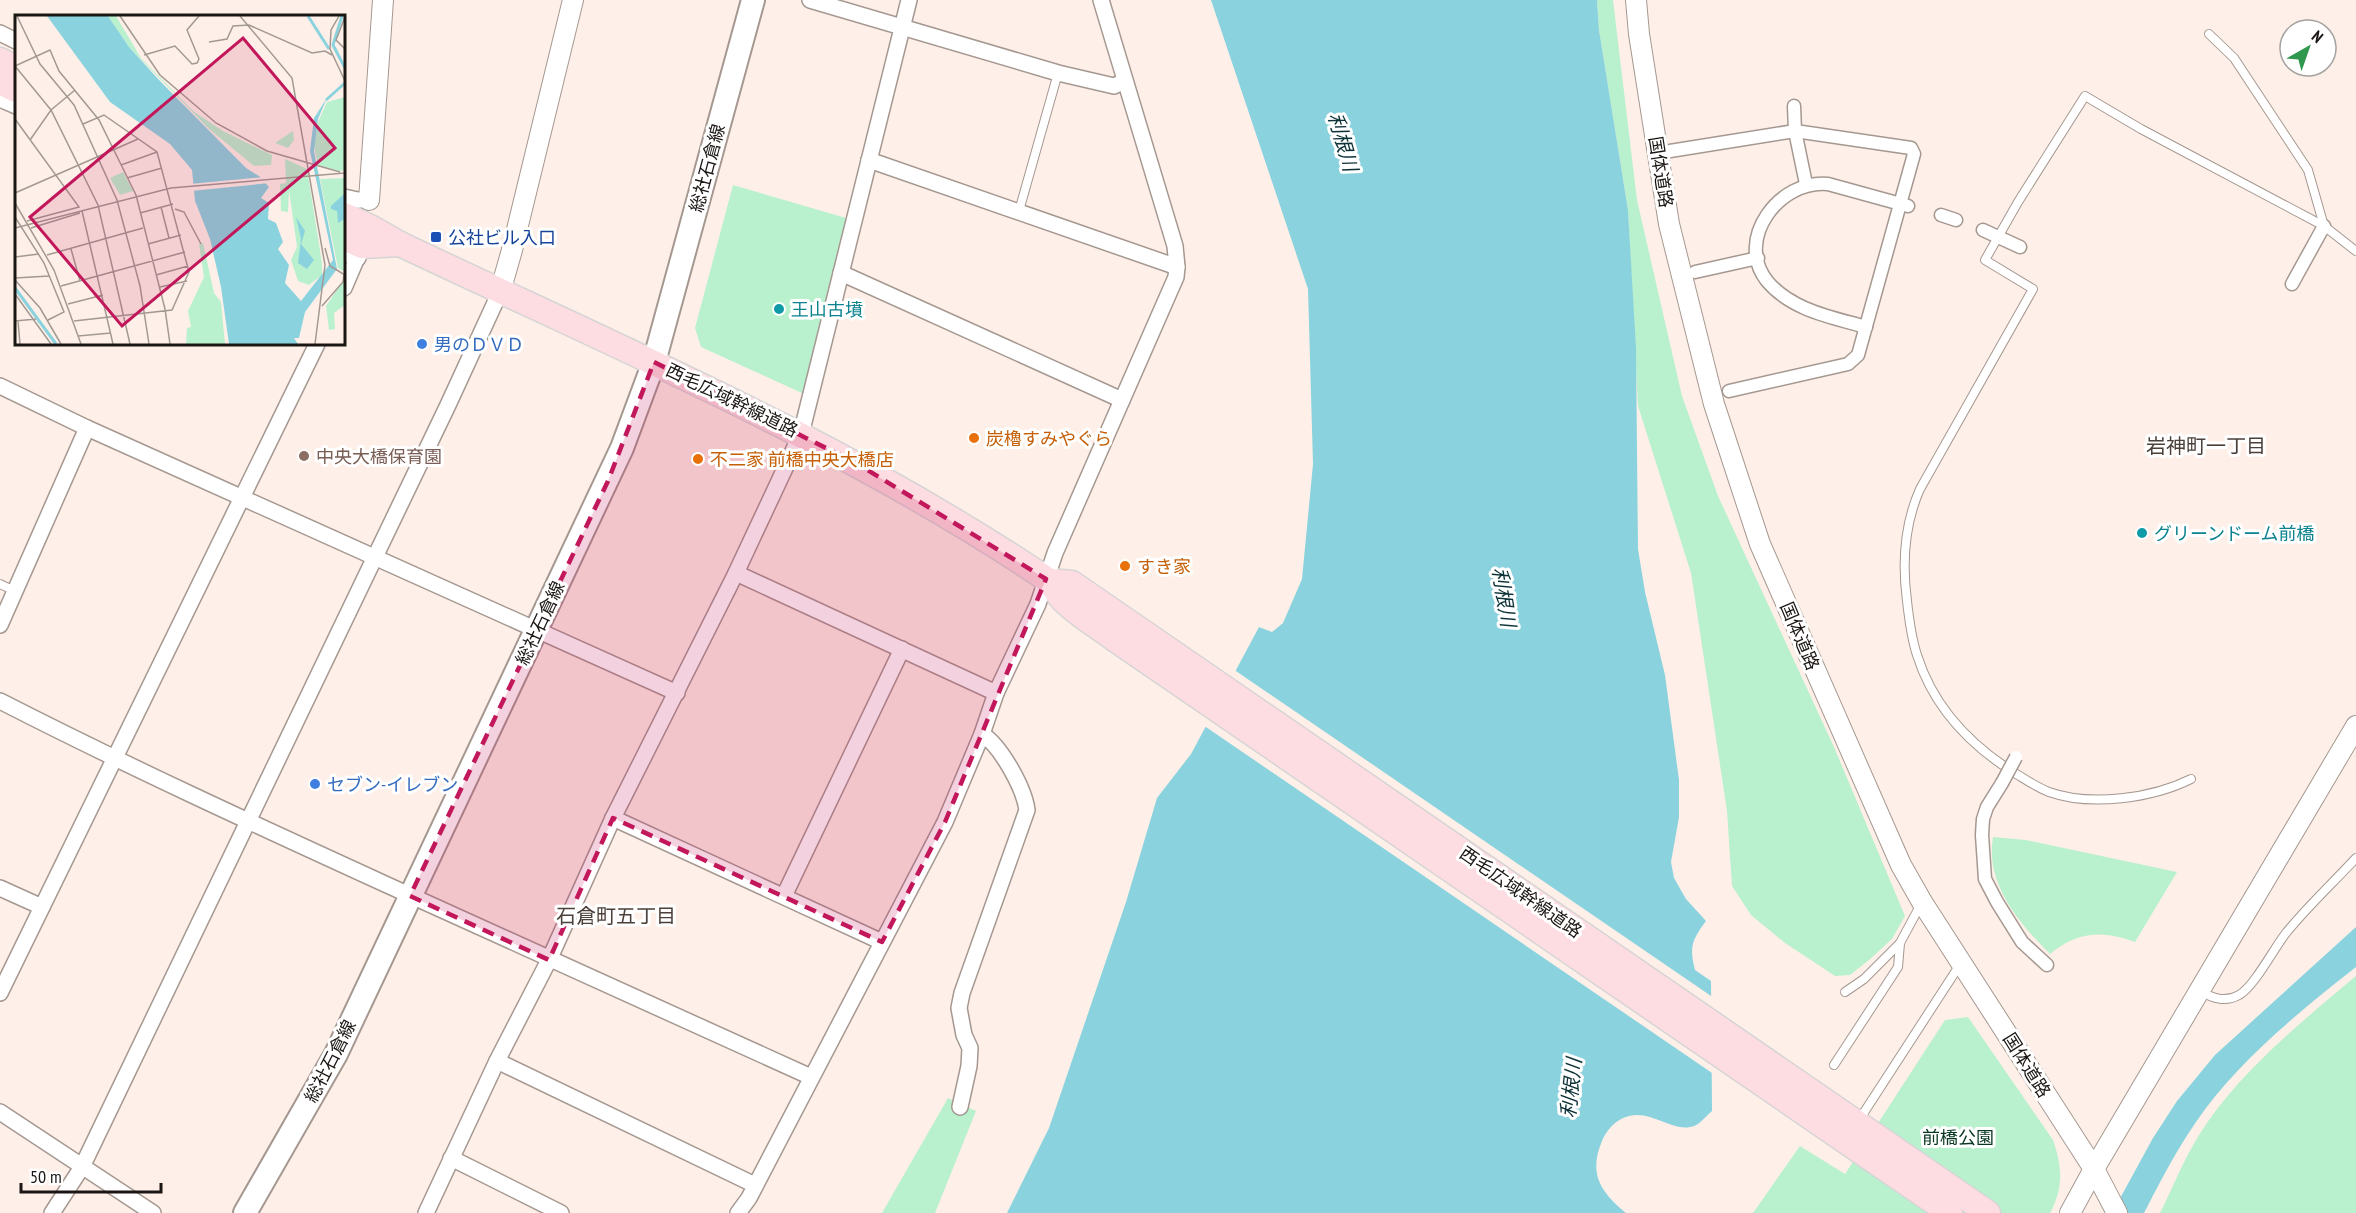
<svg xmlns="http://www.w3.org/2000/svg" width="2356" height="1213" viewBox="0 0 2356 1213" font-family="'PT Sans Narrow','Noto Sans JP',sans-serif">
  <rect width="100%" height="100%" fill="#fef0e8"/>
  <g fill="#b9f0ce">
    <path d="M1597,0H1613L1637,200L1682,396L1718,496L1834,747L1905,916L1892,939L1869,960L1850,975L1835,976L1785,943L1751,915L1732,886L1727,811L1691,573L1638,406L1628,210L1599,30Z"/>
    <path d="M733,185L846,218L804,394L701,347L695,328Z"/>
    <path d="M1993,837L2026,840L2177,872L2135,942C2102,930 2078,931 2050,954C2019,923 1985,884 1993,837Z"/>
    <path d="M2356,976V1213H2160C2173,1187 2184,1159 2199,1135C2238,1073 2300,1023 2356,976Z"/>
    <path d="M1968,1017L2053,1140C2062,1166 2064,1188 2050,1213H1753L1800,1146L1845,1174L1945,1020Z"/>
    <path d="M948,1098L976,1111L935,1213H882Z"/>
  </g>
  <g fill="#8ad3de">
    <path d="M1211,0H1597L1599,30L1628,210L1636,348L1638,549L1645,592L1665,675L1679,780V817L1671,862L1674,878L1686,899L1706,921C1692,940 1689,947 1695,970L1711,981L1712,1111C1707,1115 1700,1124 1694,1126C1671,1134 1650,1106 1623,1118C1613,1123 1606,1131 1602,1141C1588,1174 1601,1192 1626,1213H1007L1049,1128L1126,902L1157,798L1191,754L1259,627L1272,632L1283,623L1302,579L1313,464L1308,289Z"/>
    <path d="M2356,927V967C2301,1010 2235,1064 2196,1122C2176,1151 2160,1182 2144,1213H2112L2153,1138L2177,1101L2215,1055Z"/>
  </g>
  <path fill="#fef0e8" d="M1233,669L1714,998L1715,1075L1203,725Z"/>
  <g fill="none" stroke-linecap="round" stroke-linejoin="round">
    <defs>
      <g id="service">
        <path d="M2209,34L2234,58L2308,170L2324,226"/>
        <path d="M1019,211L1058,73"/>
        <path d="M0,584L15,591"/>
        <path d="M2191,779C2153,798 2091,807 2049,792C2036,787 2025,779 2013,772C1969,744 1933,706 1917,655C1911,637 1909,619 1907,601C1902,563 1904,525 1920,489L2033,289L1985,260L2018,202L2085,96L2141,129L2324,226L2356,251"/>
        <path d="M2200,991C2212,998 2225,1003 2239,995C2254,987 2274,948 2286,933C2308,906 2333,883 2356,858"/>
        <path d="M1845,992L1864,979L1900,943"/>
        <path d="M1834,1065L1898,967L1900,943L1921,904"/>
        <path d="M1866,1120L1861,1117L1961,963"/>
      </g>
      <g id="pedestrian">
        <path d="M1794,106L1795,131L1806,184"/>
        <path d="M1670,151L1795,131L1911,148L1914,154L1858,355L1848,364L1729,391"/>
        <path d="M1941,215L1956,220"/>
        <path d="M1983,230L2020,247"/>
        <path d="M1695,272L1758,258"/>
        <path d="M2292,284L2324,226"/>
        <path d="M1866,327C1831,317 1791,310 1767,281C1734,239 1780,179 1828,184L1908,206"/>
        <path d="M2002,783L1987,807L1983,819L1982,835L1985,879L1997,902L2022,942L2047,965"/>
      </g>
      <g id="minor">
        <path d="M810,0L1058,73L1114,86L1125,81"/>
        <path d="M0,33L16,41"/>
        <path d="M0,99L16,106"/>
        <path d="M869,160L1177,267"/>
        <path d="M344,197L358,200H369"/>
        <path d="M344,253L358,258"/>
        <path d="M841,273L1122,400"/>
        <path d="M344,288L362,246"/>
        <path d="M0,386L87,428L677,693"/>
        <path d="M736,573L996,693"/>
        <path d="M0,625L87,428"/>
        <path d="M0,701C127,766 256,825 385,884C527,949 669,1014 811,1077"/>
        <path d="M613,818L882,942"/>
        <path d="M0,888L42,907"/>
        <path d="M784,896L902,649"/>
        <path d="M0,993L317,344"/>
        <path d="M497,1061L755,1185"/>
        <path d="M960,1107L969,1066L970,1048L964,1035L959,1008L962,993L1027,810C1024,788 1001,746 982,734"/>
        <path d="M0,1112L153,1213"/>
        <path d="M451,1158L561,1213"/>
        <path d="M52,1213L82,1167L448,405L500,292"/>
        <path d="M426,1213L497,1061L549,960L613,818L736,573L801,434L909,0"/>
        <path d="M738,1213L749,1198L945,822L982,734L996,693L1038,604L1055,553L1176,277L1177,267L1175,246L1101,0"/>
      </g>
      <g id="tertiary">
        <path d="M1636,0L1639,34L1669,224L1714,404L1760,544L1901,865L1922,902L2094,1169L2117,1213"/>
        <path d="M369,200L383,0"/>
        <path d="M500,292L512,250L573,0"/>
        <path d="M2070,1213L2094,1169L2356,726"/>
      </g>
      <path id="secondary" d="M245,1213L336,1054L622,448L654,362L753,0"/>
      <g id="primary">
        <path d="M0,60L16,68"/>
        <path d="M0,82L16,90"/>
        <path d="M344,215L372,228L400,244C619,348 843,442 1045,578C1053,583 1056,593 1062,599C1076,614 1097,626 1113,638L1950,1213"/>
        <path d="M344,238L362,246L400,244"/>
        <path d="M1050,581L1072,583L1988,1213"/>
      </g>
    </defs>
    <use href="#service" stroke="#a59891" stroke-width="10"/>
    <use href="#pedestrian" stroke="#a59891" stroke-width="15"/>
    <use href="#minor" stroke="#a59891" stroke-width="18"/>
    <use href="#tertiary" stroke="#a59891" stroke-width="22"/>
    <use href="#secondary" stroke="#a59891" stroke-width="26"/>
    <use href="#primary" stroke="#d6d5d5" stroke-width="27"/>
    <use href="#service" stroke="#fff" stroke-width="8"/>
    <use href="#pedestrian" stroke="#fff" stroke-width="12"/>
    <use href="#minor" stroke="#fff" stroke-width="15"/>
    <use href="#tertiary" stroke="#fff" stroke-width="20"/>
    <use href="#secondary" stroke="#fff" stroke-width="22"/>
    <use href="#primary" stroke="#fddce2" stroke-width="24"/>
    <defs>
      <path id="pedestrian-bridge" d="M2002,783L2016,757"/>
    </defs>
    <use href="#pedestrian-bridge" stroke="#a59891" stroke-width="15" stroke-linecap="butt"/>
    <use href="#pedestrian-bridge" stroke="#fff" stroke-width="12"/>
  </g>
  <path fill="#c2185b" fill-opacity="0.2" stroke="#c2185b" stroke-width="4.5" stroke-dasharray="12 8" stroke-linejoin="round" d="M654,362L856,463L1046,579L945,822L882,942L613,818L549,960L410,896L608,481Z"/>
  <rect fill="#1a4fb4" stroke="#fff" stroke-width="2" x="430" y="231" width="12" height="12" rx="3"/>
  <g fill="#0f9aa8" stroke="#fff" stroke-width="2">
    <circle cx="779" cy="309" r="6"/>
    <circle cx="2142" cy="533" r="6"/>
  </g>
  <g fill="#3f7fe0" stroke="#fff" stroke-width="2">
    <circle cx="422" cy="344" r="6"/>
    <circle cx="315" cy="784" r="6"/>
  </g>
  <g fill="#e8710a" stroke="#fff" stroke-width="2">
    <circle cx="974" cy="438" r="6"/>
    <circle cx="698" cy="459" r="6"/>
    <circle cx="1125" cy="566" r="6"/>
  </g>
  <circle fill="#8d6e63" stroke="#fff" stroke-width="2" cx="304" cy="456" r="6"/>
  <g text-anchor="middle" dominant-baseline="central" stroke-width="6" stroke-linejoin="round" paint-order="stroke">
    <g font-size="18" fill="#1b1614" stroke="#fff">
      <text transform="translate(707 168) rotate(-75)">総社石倉線</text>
      <text transform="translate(1661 172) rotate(81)">国体道路</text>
      <text transform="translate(732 400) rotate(26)">西毛広域幹線道路</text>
      <text transform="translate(540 623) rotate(-65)">総社石倉線</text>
      <text transform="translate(1800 636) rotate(67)">国体道路</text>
      <text transform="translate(1521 892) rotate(35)">西毛広域幹線道路</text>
      <text transform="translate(330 1061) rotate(-63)">総社石倉線</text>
      <text transform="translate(2027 1065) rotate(58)">国体道路</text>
    </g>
    <g font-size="18" fill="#164399" stroke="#fff" text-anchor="start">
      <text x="448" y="237">公社ビル入口</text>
    </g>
    <g font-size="18" fill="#0d838f" stroke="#fff" text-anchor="start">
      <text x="791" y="309">王山古墳</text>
      <text x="2154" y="533">グリーンドーム前橋</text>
    </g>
    <g font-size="18" fill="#366cbe" stroke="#fff" text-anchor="start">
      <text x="434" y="344">男のＤＶＤ</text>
      <text x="327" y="784">セブン-イレブン</text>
    </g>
    <g font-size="18" fill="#c56008" stroke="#fff" text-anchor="start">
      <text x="986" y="438">炭櫓すみやぐら</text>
      <text x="710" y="459">不二家 前橋中央大橋店</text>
      <text x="1137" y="566">すき家</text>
    </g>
    <g font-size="18" fill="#785e54" stroke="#fff" text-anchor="start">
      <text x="316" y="456">中央大橋保育園</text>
    </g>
    <g font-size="18" fill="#093721" stroke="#fff">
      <text x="1958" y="1137">前橋公園</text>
    </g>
    <g font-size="20" font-style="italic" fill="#0c3136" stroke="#fff">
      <text transform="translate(1343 142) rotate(74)">利根川</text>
      <text transform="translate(1504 597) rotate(81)">利根川</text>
      <text transform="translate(1571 1088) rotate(-84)">利根川</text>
    </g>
    <g font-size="20" fill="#4b403a" stroke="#fff">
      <text x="2206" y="446">岩神町一丁目</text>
      <text x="616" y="916">石倉町五丁目</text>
    </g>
  </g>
  <g transform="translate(15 15)">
    <rect width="330" height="330" fill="#fef0e8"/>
    <path d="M93,1H101L126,43L178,96L208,116L257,140L256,150L239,151L194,114L114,32ZM330,82V155L325,156L303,150L299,131L303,107L312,87ZM278,116L279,125L273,133L260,128ZM270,144L292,154L307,248V260L294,270L283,266L276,245L282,232L274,175L273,197L266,196L265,169L271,168ZM108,157L118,176L105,180L95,163ZM330,163V257L323,253L305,164ZM188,228L199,278L206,287L210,329H171L172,313L176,312L173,296L189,262L184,229ZM330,263V290L319,298L320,314L314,315L311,291Z" fill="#b9f0ce"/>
    <path d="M32,1H93L114,32L145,66L231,153L244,161L254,172L246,183L254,188L253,204L261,208L268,227L263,234L274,250L270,268L286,286L318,245L295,136L299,103L312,83L303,104L299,136L322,254L290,297L284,323H279L283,329H214L206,272L195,224L180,186L177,155L155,129L95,87ZM330,178V204L323,208L322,196L316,194V191ZM281,202L290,216L286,229L299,245L292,254L283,248L286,224Z" fill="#8ad3de"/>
    <path d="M249,162L255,168L176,176L175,169Z" fill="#fef0e8"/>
    <path fill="none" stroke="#8ad3de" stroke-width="3" d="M293,1L314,34M327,1L318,30L330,53M311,85L330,68M0,273L41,329"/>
    <path fill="none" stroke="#a39993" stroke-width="1.5" d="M2,1L25,49L59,90L102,185L125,271L134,329M105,1L145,60L201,108L252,136L325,157M225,1L277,63L310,250L300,329M324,1L316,15L315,34L330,66M330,2L321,25L330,34M194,27L212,24L218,11L234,10L297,38L310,36L317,40M129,40L160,31L177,49L182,48L184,44L172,15L184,1M0,51L35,35L44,56L84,105L121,180L150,294L155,329M0,51L36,95L83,190L115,329M0,104L64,192L12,206M15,125L36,95L60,75M106,150L142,137M112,163L147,153M0,178L123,124M0,188L39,255L66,329M146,192L154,223M160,194L169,197L186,229M67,196L98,329M125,198L158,189M0,202L29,248L49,297L33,305M0,213L156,173L330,158M16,213L65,198M133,229L166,220M310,233L315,251L330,260M56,234L65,266M32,240L128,213M0,242L24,239M141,260L173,251M0,263L34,261M0,265L25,293L46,329M46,271L170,237M145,272L172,266M0,279L36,329M53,289L88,280M307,291L328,267L329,260M0,306L21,304M3,306L5,329M59,306L157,295L174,257L142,137L89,100L68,109M63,321L96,318"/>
    <path fill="#c2185b" fill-opacity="0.15" stroke="#c2185b" stroke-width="3" d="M228,23L320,133L107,311L15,202Z"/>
    <rect width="330" height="330" fill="none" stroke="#1b1614" stroke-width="3"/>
  </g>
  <g transform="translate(2308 48) rotate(40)"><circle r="28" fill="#ffffff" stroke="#a4a2a1" stroke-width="1.5"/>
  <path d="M0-4.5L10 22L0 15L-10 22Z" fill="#30974e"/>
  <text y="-9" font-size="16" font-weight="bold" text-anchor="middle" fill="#1b1614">N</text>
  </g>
  <path d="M21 1183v9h140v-9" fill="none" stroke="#1b1614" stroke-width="3"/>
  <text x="30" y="1183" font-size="18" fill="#1b1614" stroke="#ffffff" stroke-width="4.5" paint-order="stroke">50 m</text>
</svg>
